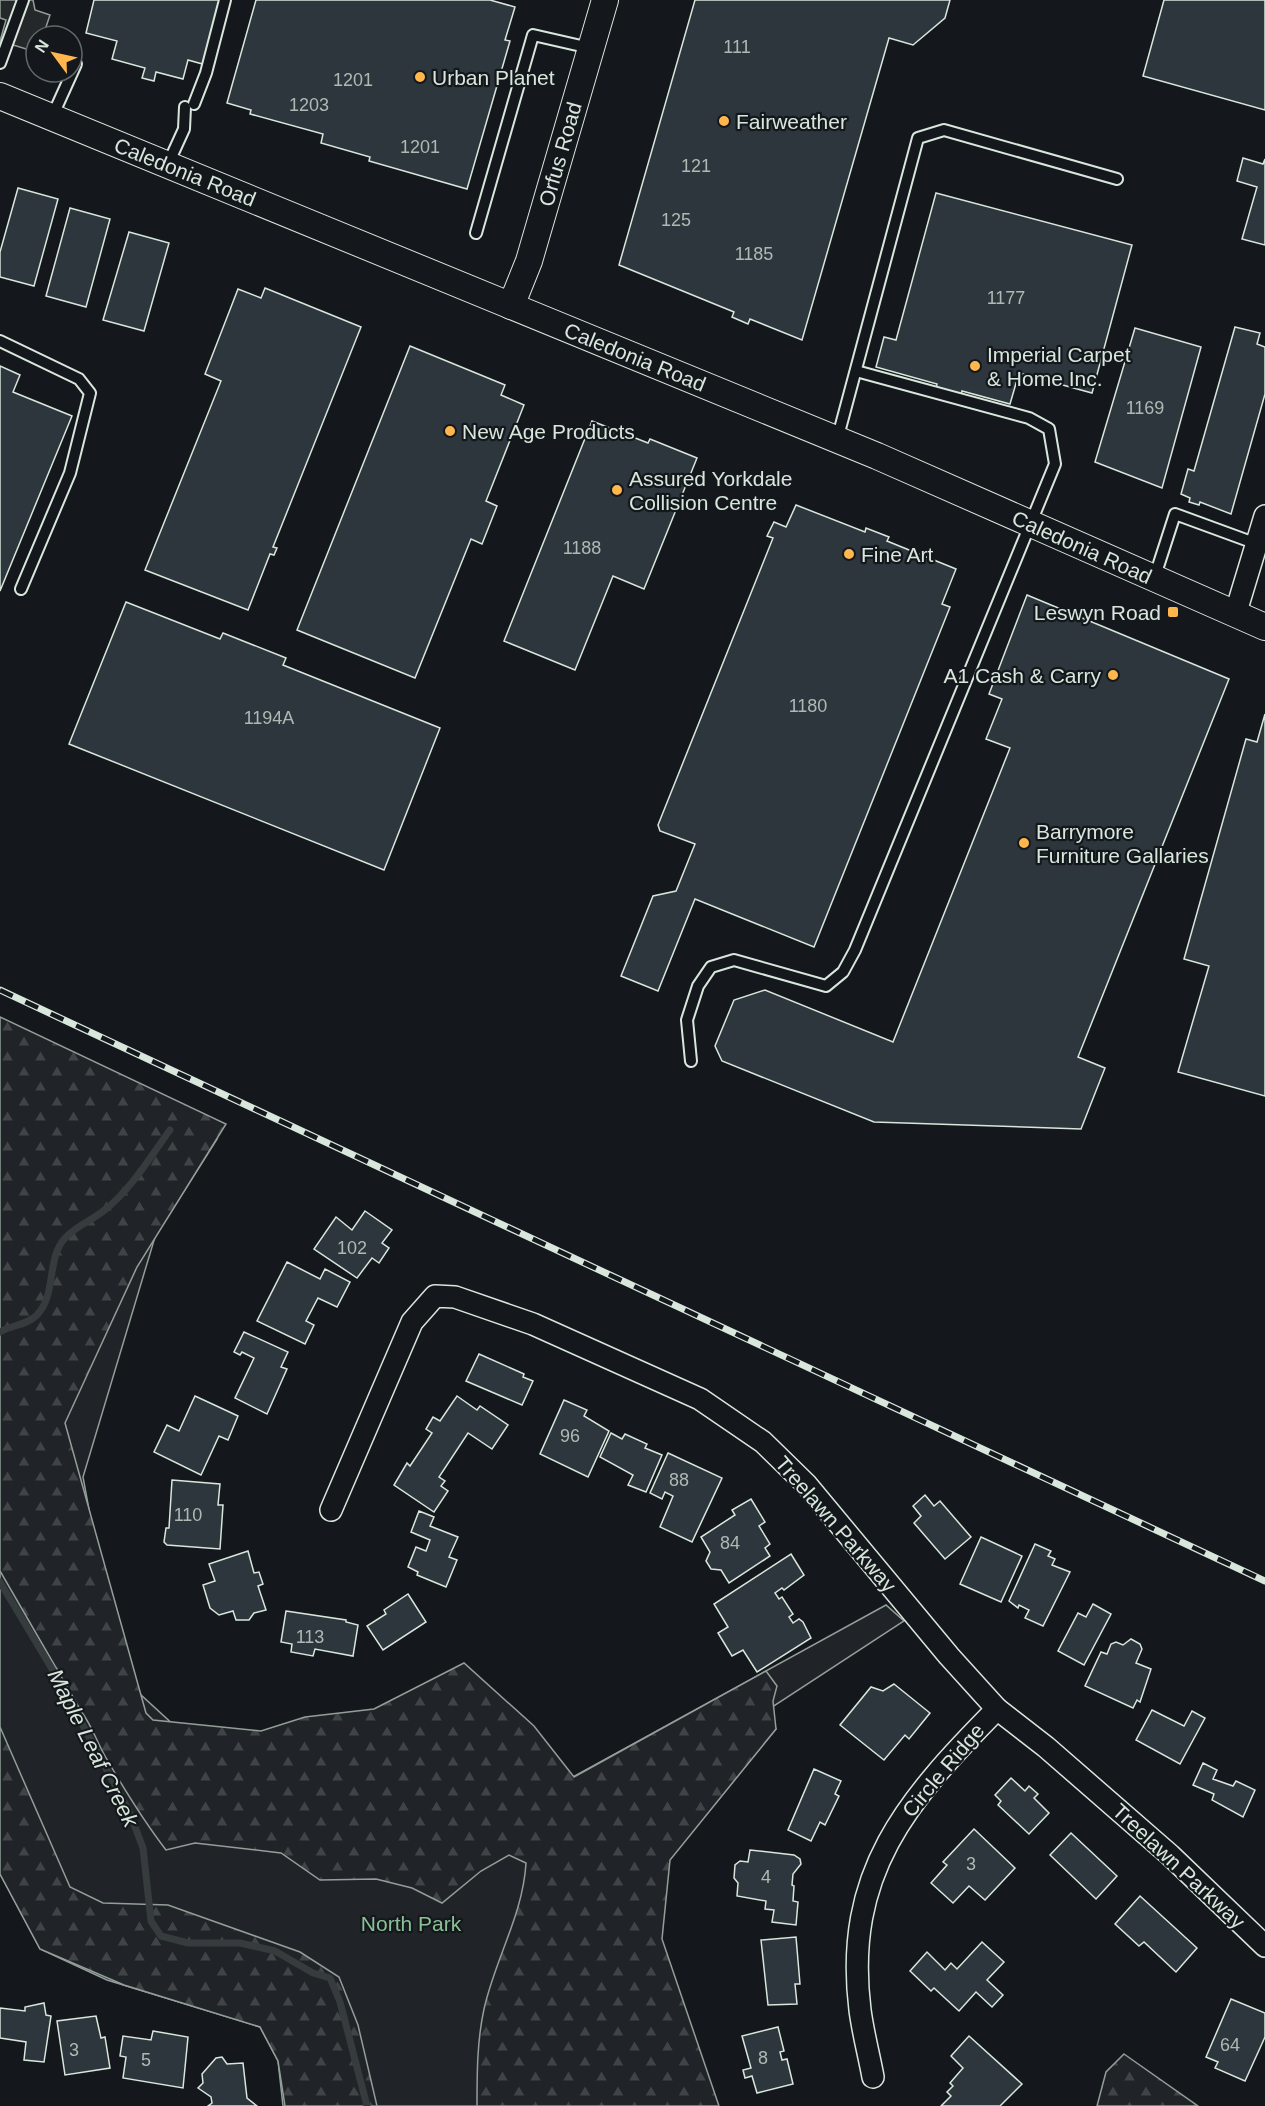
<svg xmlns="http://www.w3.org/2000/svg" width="1265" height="2106" viewBox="0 0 1265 2106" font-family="Arial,sans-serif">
  <defs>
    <pattern id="forest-firs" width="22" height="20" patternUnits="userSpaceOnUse" patternTransform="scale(1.5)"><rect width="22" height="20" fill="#202428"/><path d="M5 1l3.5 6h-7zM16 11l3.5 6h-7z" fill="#404447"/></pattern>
  </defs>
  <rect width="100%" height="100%" fill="#14181c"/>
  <path fill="#202428" stroke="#939e99" stroke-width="1.5" d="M0,1037L217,1139L155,1237L83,1477L100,1569L140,1694L200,1749L573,1777L886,1605L904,1621L769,1709L776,1729L626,1913L689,2106H283L278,2061L260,2027L107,1980L40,1949L0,1874Z"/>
  <g fill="url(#forest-firs)" stroke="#939e99" stroke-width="1.5">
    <path d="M0,1017L226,1124L137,1267L65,1423L146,1713L153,1720L261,1731L305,1717L374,1709L464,1663L534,1726L574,1777L766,1671L777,1686L773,1701L776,1729L670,1860L662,1939L719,2106H477C477,2074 477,2041 484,2009C495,1959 523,1915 526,1863L509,1855L481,1871L442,1903L412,1888L376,1879L320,1880L281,1853L195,1843L166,1850C143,1820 124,1789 105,1756C96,1740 92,1726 81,1711L0,1571Z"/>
    <path d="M0,1727L70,1887L103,1903L168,1905L300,1952L339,1977L358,2025L377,2106H285L278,2061L260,2027L124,1985L40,1949L0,1874Z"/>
    <path d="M1124,2054L1198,2106H1097L1106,2072Z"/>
  </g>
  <path fill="#24282b" stroke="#939e99" stroke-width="1.5" d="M0,0H33L35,10L50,15L43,36H36V52L0,41L6,20L0,18Z"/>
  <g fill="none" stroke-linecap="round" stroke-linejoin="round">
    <g stroke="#363b3e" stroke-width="7">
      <path d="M0,1332C12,1325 27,1325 37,1315C57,1294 46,1259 65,1238C77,1225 93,1220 106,1209C132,1188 150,1157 170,1130"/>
      <path d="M0,1582L55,1674L129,1811L143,1848L151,1921L161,1936L188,1943H240L275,1951L313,1973L330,1978L340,2002L367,2106"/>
    </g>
  </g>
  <g fill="#2c363c" stroke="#d8e6dc" stroke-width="1.5">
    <path d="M94,0H223L206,65L188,60L183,79L156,72L154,81L142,78L145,68L112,59L117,41L86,33Z"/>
    <path d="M256,0H490L515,7L505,40L510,41L467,189L369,161L370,157L321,143L323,134L250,114L251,110L227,103Z"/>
    <path d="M695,0H950L945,18L913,45L889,38L802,340L750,319L748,324L732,317L734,312L619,265Z"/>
    <path d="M1164,0H1265V110L1143,76Z"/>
    <path d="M1243,158L1263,164L1265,159V245L1242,239L1257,187L1237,181Z"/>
    <path d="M18,188L58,199L34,286L0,277V252Z"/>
    <path d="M936,193L1132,245L1092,393L1019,373L1010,404L962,391L961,395L936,388L937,384L876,367L884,337L896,340Z"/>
    <path d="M70,208L110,219L86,307L46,296Z"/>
    <path d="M129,232L169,243L144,331L103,320Z"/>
    <path d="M265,288L361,327L273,547L277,548L274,555L270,554L248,610L145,570L221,381L205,374L238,289L261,298Z"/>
    <path d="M1235,327L1260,333L1257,344L1265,347V394L1231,514L1200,502L1199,505L1189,502L1190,498L1181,494L1188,469L1194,471Z"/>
    <path d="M1135,328L1201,347L1162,488L1095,462Z"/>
    <path d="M410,346L505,385L501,395L524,405L486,501L497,506L482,544L471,539L415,678L297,630Z"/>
    <path d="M0,366L20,375L13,392L72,416L0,591Z"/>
    <path d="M592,421L648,443L650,439L697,458L644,589L613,576L575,670L504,641Z"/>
    <path d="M796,505L865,532L866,528L889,537L887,541L956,569L942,604L950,607L814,947L695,899L658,991L621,976L653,896L676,891L695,844L660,831L658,825L773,538L767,536L774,522L786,527Z"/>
    <path d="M1027,595L1229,679L1078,1057L1105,1068L1081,1129L874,1122L722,1061L715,1046L734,1000L765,990L893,1042L1010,748L986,739L1002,699L989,694Z"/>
    <path d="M126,602L220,639L223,633L286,658L283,665L440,728L384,870L69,744Z"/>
    <path d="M1265,714V1096L1178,1072L1209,966L1184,959L1246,739L1257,742Z"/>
    <path d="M365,1211L392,1230L382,1243L389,1248L379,1263L372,1258L357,1278L314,1249L336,1217L352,1230Z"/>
    <path d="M287,1262L320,1279L325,1269L350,1282L337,1307L318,1298L306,1321L314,1325L305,1344L257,1321Z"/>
    <path d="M244,1332L288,1352L281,1367L287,1369L267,1414L235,1398L254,1358L242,1352L240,1355L234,1352Z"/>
    <path d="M479,1354L524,1374L523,1377L533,1381L522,1405L466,1381Z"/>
    <path d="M195,1396L238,1416L228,1440L219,1436L201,1475L154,1452L167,1425L179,1431Z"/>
    <path d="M457,1396L477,1410L480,1406L508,1425L492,1449L468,1433L439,1477L445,1481L441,1486L448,1491L434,1512L394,1485L407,1463L410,1466L432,1433L426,1429L433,1417L440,1421Z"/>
    <path d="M564,1400L587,1410L584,1416L609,1431L588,1477L540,1454Z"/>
    <path d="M611,1433L622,1439L625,1434L647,1444L645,1448L662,1455L646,1492L628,1485L633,1475L600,1457Z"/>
    <path d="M668,1453L722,1478L692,1542L660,1527L673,1496L665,1492L662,1499L650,1493Z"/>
    <path d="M172,1480L220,1484L218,1505H223L220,1549L167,1545L164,1542L166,1528H169Z"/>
    <path d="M925,1495L934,1506L940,1501L971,1537L945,1559L914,1523L921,1516L913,1506Z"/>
    <path d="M751,1499L765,1522L759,1526L770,1544L765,1548L770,1556L729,1583L721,1570L711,1569L706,1561L710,1552L701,1537L735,1515L732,1510Z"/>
    <path d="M419,1511L434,1517L430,1526L458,1537L449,1557L457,1560L446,1587L417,1575L418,1572L408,1567L416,1547L426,1551L430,1540L411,1532Z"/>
    <path d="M981,1537L1022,1556L1001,1602L960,1584Z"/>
    <path d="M1035,1544L1051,1551L1048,1556L1055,1559L1052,1565L1070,1572L1043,1626L1025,1618L1029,1610L1019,1605L1018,1608L1009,1601Z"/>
    <path d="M248,1551L254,1573L259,1572L263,1584L258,1586L266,1610L254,1613L249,1620H236L233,1611L219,1615L210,1608L203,1585L215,1581L209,1564Z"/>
    <path d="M791,1554L804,1575L784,1590L782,1588L775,1593L779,1599L782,1597L793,1614L789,1617L793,1623L799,1619L803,1622L811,1638L757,1672L743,1650L732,1656L718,1633L728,1627L714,1604Z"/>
    <path d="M408,1594L426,1622L383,1650L367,1626L386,1614L384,1610Z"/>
    <path d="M1093,1604L1111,1614L1084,1665L1058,1651L1078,1613L1086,1617Z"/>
    <path d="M286,1611L346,1620V1622L358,1625L353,1656L315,1649L313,1656L291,1652L292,1644L281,1642Z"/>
    <path d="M1131,1639L1140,1644L1142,1649L1136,1663L1151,1669L1140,1702L1137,1700L1133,1708L1085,1686L1101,1652L1107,1654L1111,1644L1116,1642L1123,1645Z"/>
    <path d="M894,1684L930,1713L909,1739L905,1735L884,1760L840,1725L871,1687L883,1691Z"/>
    <path d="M1152,1710L1184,1726L1192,1711L1205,1718L1180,1764L1136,1740Z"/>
    <path d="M1203,1763L1217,1770L1213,1779L1233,1786L1236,1781L1255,1790L1243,1817L1212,1800L1214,1794L1193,1785Z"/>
    <path d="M814,1769L841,1781L835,1794L839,1796L825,1825L820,1822L811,1841L788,1830Z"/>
    <path d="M1011,1778L1025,1791L1029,1786L1038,1794L1034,1798L1049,1813L1029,1834L998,1805L1001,1801L995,1795Z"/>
    <path d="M974,1829L1015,1868L985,1900L969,1886L953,1903L931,1883L947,1865L943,1862Z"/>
    <path d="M1071,1833L1117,1876L1096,1899L1050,1855Z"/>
    <path d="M750,1850L794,1855L800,1859L801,1864L793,1874L792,1885L794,1886L793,1901L798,1902L796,1925L772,1922L774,1910L765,1909L766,1901L737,1896L738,1883L734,1878L735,1865L740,1861L748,1862Z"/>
    <path d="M1140,1896L1197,1948L1176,1972L1144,1942L1139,1946L1115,1924Z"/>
    <path d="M796,1937L800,1984H795L797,2004L768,2005L761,1940Z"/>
    <path d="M982,1942L1004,1962L987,1980L1003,1995L992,2007L976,1992L959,2011L934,1988L931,1991L910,1971L927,1952L945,1970L951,1963L957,1969Z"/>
    <path d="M1231,1999L1265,2013V2037L1245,2081L1215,2068L1218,2062L1206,2057Z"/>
    <path d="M44,2003L46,2015L51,2016L44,2062L24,2060L26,2042L0,2038V2008L25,2011V2007Z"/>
    <path d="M96,2016L101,2038L105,2037L110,2068L65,2075L57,2021Z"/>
    <path d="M778,2027L784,2051L780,2052L782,2060L787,2059L793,2084L757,2093L752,2076L745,2078L743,2070L751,2068L742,2036Z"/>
    <path d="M153,2031L188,2037L183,2088L123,2078L126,2057L120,2056L123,2036L151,2040Z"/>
    <path d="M969,2036L1022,2084L1000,2106H941L951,2096L947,2092L953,2086L950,2083L963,2068L951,2056Z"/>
    <path d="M222,2057L227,2064L243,2063L247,2098L257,2106H208L212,2103L211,2097L198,2088L203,2083L202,2074L216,2058Z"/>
  </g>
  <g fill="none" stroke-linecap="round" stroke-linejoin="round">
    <defs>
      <g id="service">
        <path d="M0,63L23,0"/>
        <path d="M194,104L206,73L225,0"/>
        <path d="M52,117L76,64"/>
        <path d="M168,164L184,129L185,107"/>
        <path d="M476,233L533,35L590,48"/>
        <path d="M0,341L79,379L90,393L70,473L21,589"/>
        <path d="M837,440L918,138L944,130L1117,179"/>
        <path d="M1154,579L1175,514L1257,544"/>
        <path d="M691,1061L687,1020L698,986L711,967L734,960L826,986L843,972L855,950L1055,464L1049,429L1029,418L856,371"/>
      </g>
      <g id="minor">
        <path d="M1235,615L1265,516"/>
        <path d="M331,1510L412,1322L435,1296L455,1297L533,1324L700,1399L763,1442L806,1484L949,1656L997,1709L1046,1747L1170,1855L1265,1946"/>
        <path d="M873,2077C869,2055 863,2033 860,2010C843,1873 907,1800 997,1709"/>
      </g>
      <g id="tertiary">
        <path d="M0,96L877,456L1265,627"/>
        <path d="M511,306L529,261L605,0"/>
      </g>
    </defs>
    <use href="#service" stroke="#d8e6dc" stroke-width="14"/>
    <use href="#minor" stroke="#d8e6dc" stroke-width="24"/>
    <use href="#tertiary" stroke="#d8e6dc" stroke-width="28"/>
    <use href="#service" stroke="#14181c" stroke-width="10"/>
    <use href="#minor" stroke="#14181c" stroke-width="21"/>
    <use href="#tertiary" stroke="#14181c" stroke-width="26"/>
    <defs>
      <path id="rail" d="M0,990L1265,1581"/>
    </defs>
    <use href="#rail" stroke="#d8e6dc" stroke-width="7"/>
    <use href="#rail" stroke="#14181c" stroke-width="4.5" stroke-dasharray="14" stroke-linecap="butt"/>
  </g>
  <g fill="#ffb74d" stroke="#14181c" stroke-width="2">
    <circle cx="420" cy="77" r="6"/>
    <circle cx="724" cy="121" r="6"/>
    <circle cx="975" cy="366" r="6"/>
    <circle cx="450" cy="431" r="6"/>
    <circle cx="617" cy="490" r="6"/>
    <circle cx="849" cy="554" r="6"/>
    <rect x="1167" y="606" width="12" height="12" rx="3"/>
    <circle cx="1113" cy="675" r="6"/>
    <circle cx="1024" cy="843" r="6"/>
  </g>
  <g text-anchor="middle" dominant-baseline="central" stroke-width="4.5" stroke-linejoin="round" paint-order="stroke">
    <g font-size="18" fill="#adbab4">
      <text x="737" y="47">111</text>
      <text x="353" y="80">1201</text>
      <text x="309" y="105">1203</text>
      <text x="420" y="147">1201</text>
      <text x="696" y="166">121</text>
      <text x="676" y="220">125</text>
      <text x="754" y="254">1185</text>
      <text x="1006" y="298">1177</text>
      <text x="1145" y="408">1169</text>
      <text x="582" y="548">1188</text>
      <text x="808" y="706">1180</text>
      <text x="269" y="718">1194A</text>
      <text x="352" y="1248">102</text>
      <text x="570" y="1436">96</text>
      <text x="679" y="1480">88</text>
      <text x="188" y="1515">110</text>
      <text x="730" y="1543">84</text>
      <text x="310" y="1637">113</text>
      <text x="971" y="1864">3</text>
      <text x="766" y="1877">4</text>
      <text x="1230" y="2045">64</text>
      <text x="74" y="2050">3</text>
      <text x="763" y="2058">8</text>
      <text x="146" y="2060">5</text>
    </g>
    <g font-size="21" fill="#d8e6dc" stroke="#14181c" text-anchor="start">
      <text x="432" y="77">Urban Planet</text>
      <text x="736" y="121">Fairweather</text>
      <text x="987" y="354">Imperial Carpet<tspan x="987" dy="24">&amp; Home Inc.</tspan></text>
      <text x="462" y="431">New Age Products</text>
      <text x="629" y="478">Assured Yorkdale<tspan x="629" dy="24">Collision Centre</tspan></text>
      <text x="861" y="554">Fine Art</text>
      <text x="1161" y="612" text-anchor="end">Leswyn Road</text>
      <text x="1101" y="675" text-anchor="end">A1 Cash &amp; Carry</text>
      <text x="1036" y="831">Barrymore<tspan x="1036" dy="24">Furniture Gallaries</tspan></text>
    </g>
    <g font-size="21" fill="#d8e6dc" stroke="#14181c">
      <text transform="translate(560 154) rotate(-74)">Orfus Road</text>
      <text transform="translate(185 172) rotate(22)">Caledonia Road</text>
      <text transform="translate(635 357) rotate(22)">Caledonia Road</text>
      <text transform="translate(1082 547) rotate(24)">Caledonia Road</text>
      <text transform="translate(836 1524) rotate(49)">Treelawn Parkway</text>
      <text transform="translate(943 1770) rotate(-50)">Circle Ridge</text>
      <text transform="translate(1179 1866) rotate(43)">Treelawn Parkway</text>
    </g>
    <g font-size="21" fill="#8ac095" stroke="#14181c">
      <text x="411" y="1923">North Park</text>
    </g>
    <g font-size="22" font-style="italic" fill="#d8e6dc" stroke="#14181c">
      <text transform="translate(93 1748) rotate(63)">Maple Leaf Creek</text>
    </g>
  </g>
  <g transform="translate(54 54) rotate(303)"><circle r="28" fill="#14181c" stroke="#626a69" stroke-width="1.5"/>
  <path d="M0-4.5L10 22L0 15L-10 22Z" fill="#ffb74d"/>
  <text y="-9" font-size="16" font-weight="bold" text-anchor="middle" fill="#d8e6dc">N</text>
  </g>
</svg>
